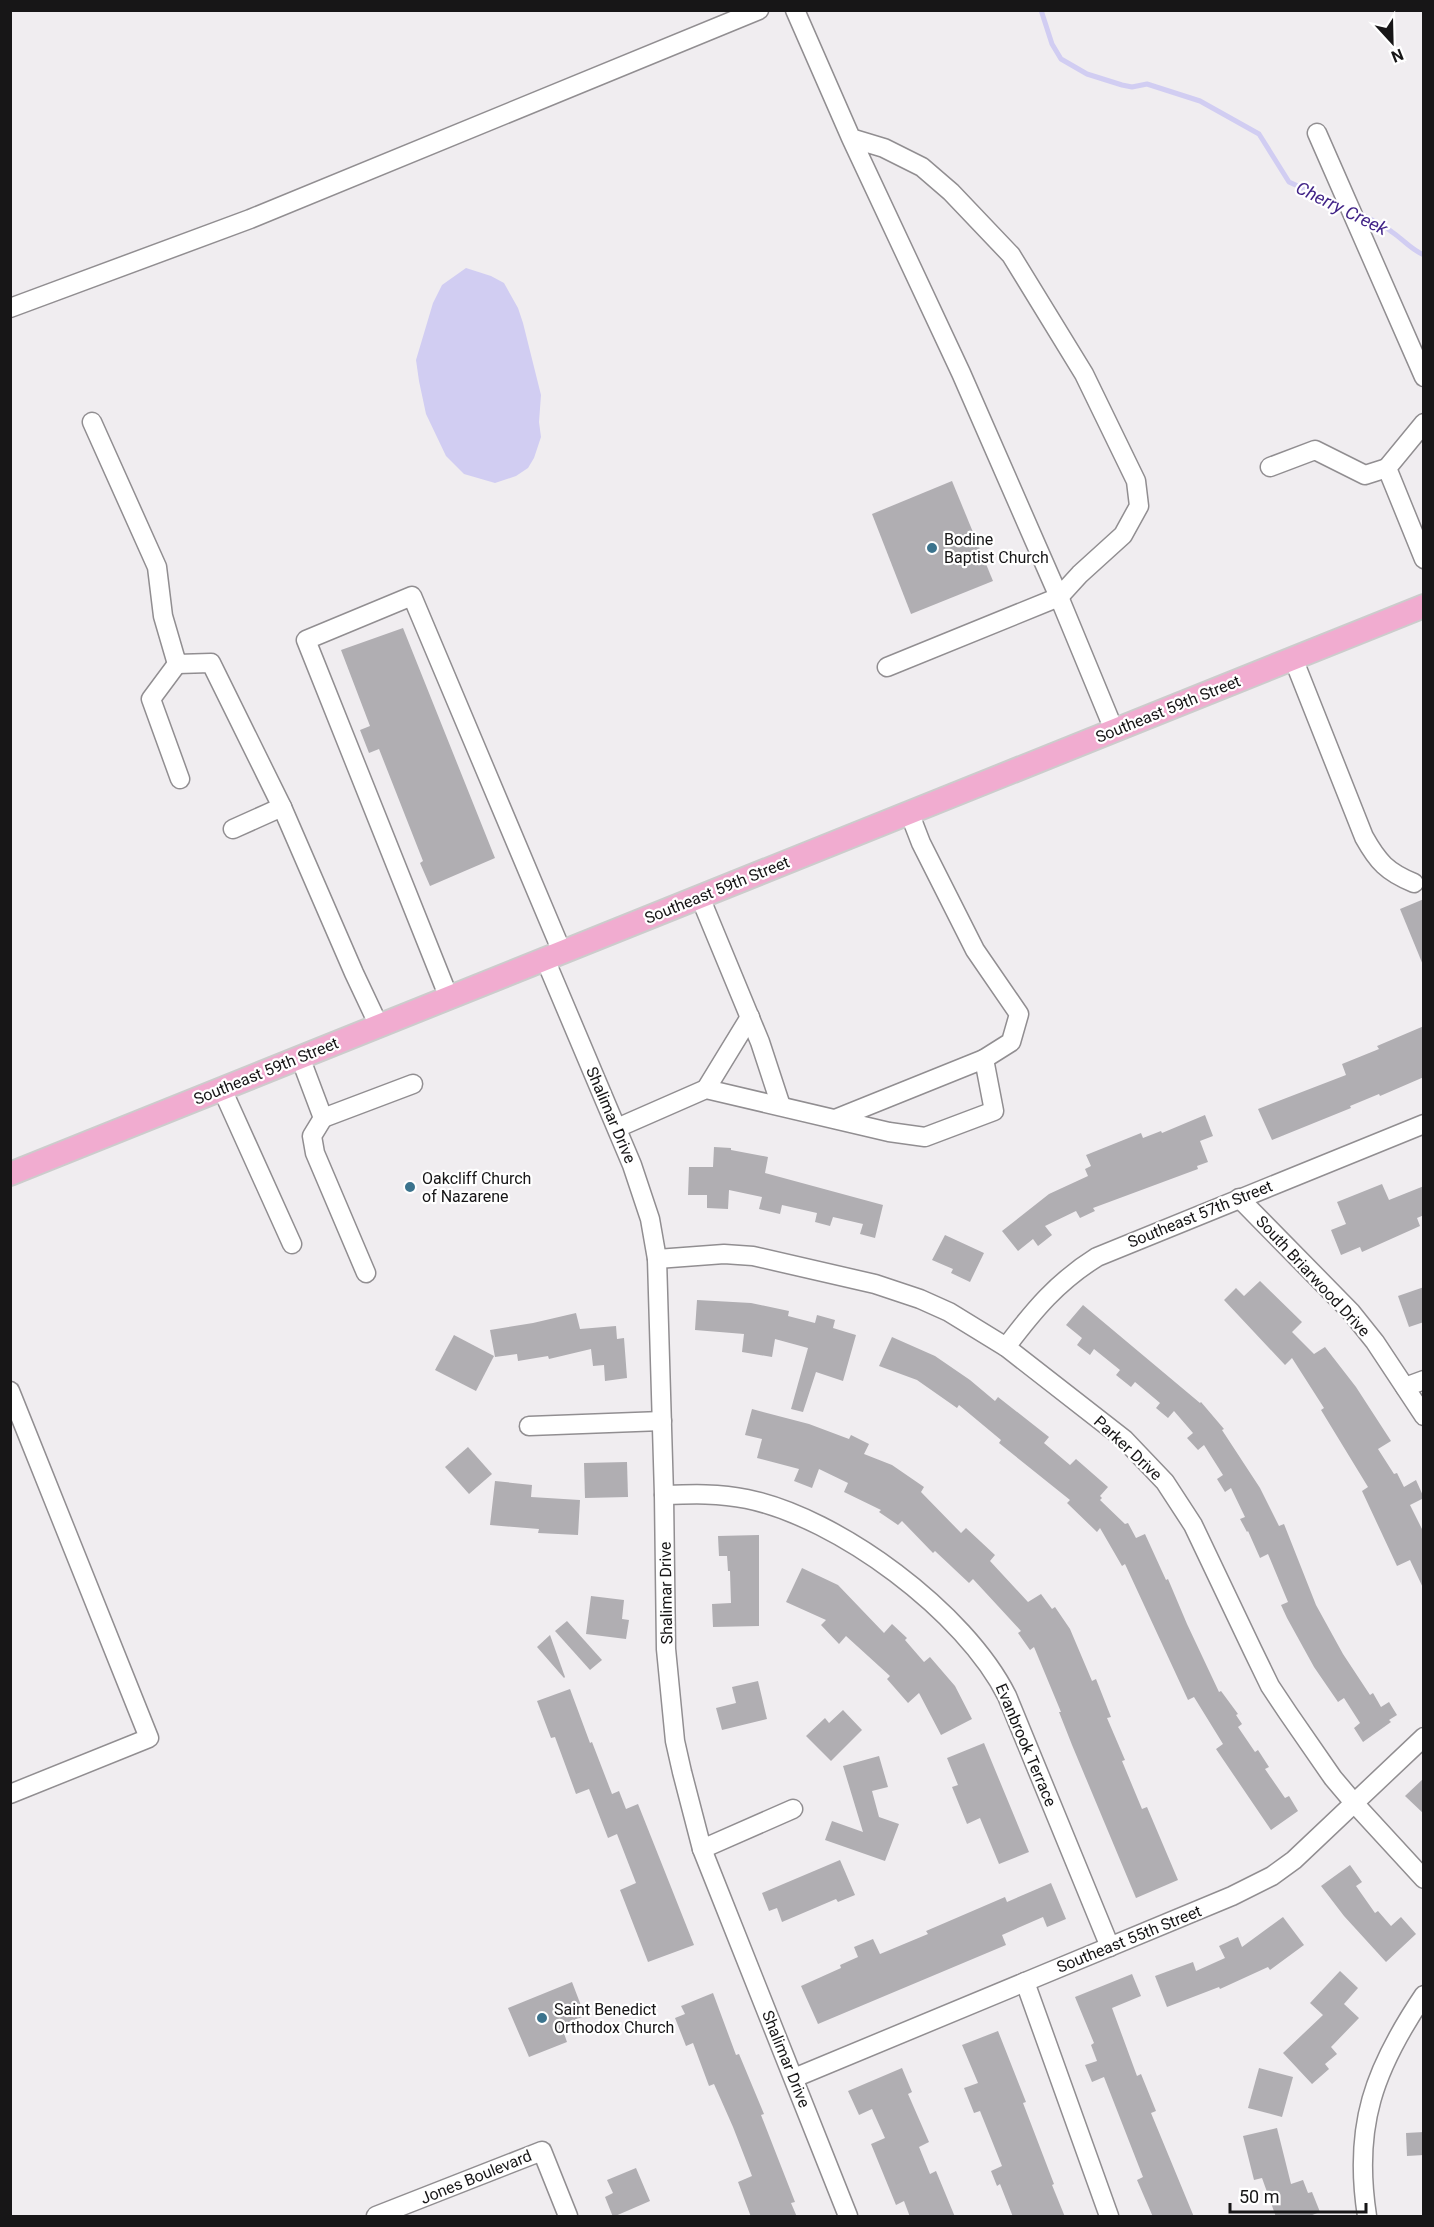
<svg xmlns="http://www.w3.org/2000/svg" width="1434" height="2227" viewBox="0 0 1434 2227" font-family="Roboto,sans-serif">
  <rect width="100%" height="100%" fill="#f0edf0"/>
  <path fill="#d1cdf2" d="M466,268L491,276L504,283L518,308L523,323L541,395L539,422L541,437L534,458L528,468L516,476L495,483L464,474L446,456L426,414L419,381L416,360L433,303L442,285Z"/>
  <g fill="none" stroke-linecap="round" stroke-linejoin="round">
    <g stroke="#d1cdf2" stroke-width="5">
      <path d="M1041,10L1052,44L1061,59L1087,74L1122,85L1132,87L1147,84L1200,101L1259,134L1289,182L1344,207"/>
      <path d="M1358,213C1369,219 1382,224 1392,232C1404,240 1410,249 1424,255"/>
    </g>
  </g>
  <g fill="#b0aeb2">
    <path d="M952,481L993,581L911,614L872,514Z"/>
    <path d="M403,628L495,858L430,886L420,863L423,861L379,749L369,753L360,730L370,726L341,650Z"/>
    <path d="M1424,899V965H1423L1400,909Z"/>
    <path d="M1424,1026V1077L1380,1096L1379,1094L1350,1106L1351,1108L1272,1140L1258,1109L1346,1075L1342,1064L1379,1049L1377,1046Z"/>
    <path d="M1205,1115L1213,1136L1200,1141L1208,1162L1197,1166L1198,1169L1093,1208L1095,1211L1080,1218L1076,1211L1045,1226L1052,1235L1038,1246L1033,1239L1018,1251L1002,1231L1049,1194L1088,1176L1085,1169L1091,1166L1086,1155L1141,1133L1143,1138L1161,1131L1162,1133Z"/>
    <path d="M714,1147L731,1148V1150L768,1157L765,1173L883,1205L875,1238L860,1234L863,1224L833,1217L830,1226L815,1222L817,1213L782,1205L780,1214L759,1209L762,1197L729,1190L728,1209L707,1208V1195H688L689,1167H713Z"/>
    <path d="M1382,1184L1389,1200L1424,1186V1215L1417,1218L1420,1226L1362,1252L1360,1247L1341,1255L1331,1230L1346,1224L1337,1202Z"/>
    <path d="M945,1235L984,1253L970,1282L951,1273L953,1269L932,1260Z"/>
    <path d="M1260,1281L1302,1322L1292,1332L1314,1354L1325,1347L1356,1387L1391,1441L1378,1449L1394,1474L1397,1473L1404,1487L1416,1480L1424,1498L1410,1505L1424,1533V1590L1410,1560L1397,1566L1362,1491L1368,1487L1321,1410L1324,1408L1292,1358L1285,1365L1224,1300L1236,1288L1244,1296Z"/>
    <path d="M1424,1287V1322L1409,1327L1398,1296Z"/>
    <path d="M697,1300L751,1303L789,1311L788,1316L815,1323L817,1315L835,1320L833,1328L856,1335L843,1381L816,1372L803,1412L791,1409L808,1348L775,1339L772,1357L742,1352L744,1334L695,1330Z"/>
    <path d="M1083,1305L1200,1403L1201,1402L1224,1429L1222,1430L1260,1488L1279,1526L1284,1524L1316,1605L1343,1654L1370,1695L1373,1693L1381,1707L1389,1702L1397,1715L1389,1720L1391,1722L1363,1742L1354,1728L1360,1723L1344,1698L1338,1702L1314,1667L1287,1618L1281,1605L1288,1602L1268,1554L1260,1558L1248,1531L1247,1532L1240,1519L1245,1517L1231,1488L1225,1492L1217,1479L1223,1475L1204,1445L1198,1450L1187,1438L1193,1433L1174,1411L1168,1418L1156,1408L1160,1403L1135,1382L1131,1387L1116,1375L1120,1370L1094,1349L1090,1355L1077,1345L1082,1338L1066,1325Z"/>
    <path d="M576,1313L580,1329L616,1326L617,1339L624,1338L627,1378L605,1381L604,1365L593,1366L591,1349L549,1359L548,1356L518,1361L517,1354L495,1357L490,1330L533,1323Z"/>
    <path d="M454,1335L494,1356L476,1391L435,1370Z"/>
    <path d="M892,1337L935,1356L970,1380L995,1401L998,1397L1049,1437L1044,1443L1070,1465L1076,1459L1108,1487L1100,1496L1102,1498L1100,1500L1125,1524L1128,1523L1136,1538L1145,1534L1166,1580L1168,1579L1187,1624L1219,1692L1221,1691L1238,1714L1236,1715L1242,1724L1238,1727L1255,1752L1258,1750L1269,1767L1265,1769L1285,1798L1289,1796L1298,1811L1271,1830L1216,1749L1223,1744L1194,1697L1188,1700L1125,1564L1122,1566L1100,1528L1097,1532L1067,1503L1070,1500L999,1443L1001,1440L959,1405L957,1408L917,1380L879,1366Z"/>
    <path d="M752,1409L809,1424L849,1439L851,1435L869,1444L864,1454L892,1465L924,1487L921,1492L961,1533L966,1528L995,1555L990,1561L1028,1602L1041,1594L1052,1609L1055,1607L1070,1629L1092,1681L1096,1679L1111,1717L1107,1718L1125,1760L1122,1761L1142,1809L1147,1807L1178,1880L1136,1898L1072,1745L1059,1712H1061L1034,1647L1030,1650L1018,1633L1021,1631L973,1579L969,1583L935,1551L933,1553L902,1521L898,1525L879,1512L881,1510L844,1492L848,1483L819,1469L812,1488L794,1481L799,1469L757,1458L762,1439L745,1435Z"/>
    <path d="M468,1447L492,1474L469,1494L445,1467Z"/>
    <path d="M627,1462L628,1497L585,1498L584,1463Z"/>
    <path d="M495,1481L532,1485L531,1497L580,1500L578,1535L538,1533L539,1529L490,1525Z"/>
    <path d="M759,1535V1626L713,1627L712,1604L731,1603L730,1571H728L727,1556H719L718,1536Z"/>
    <path d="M802,1568L838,1585L884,1633L892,1624L907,1638L905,1640L924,1662L930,1657L955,1686L972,1719L941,1735L919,1693L908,1703L887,1679L890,1676L846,1636L839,1644L821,1625L826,1620L786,1602Z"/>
    <path d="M591,1596L624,1600L622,1619L629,1620L626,1639L586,1634Z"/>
    <path d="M567,1621L602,1660L590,1670L555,1631Z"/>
    <path d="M550,1635L565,1677L564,1678L537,1647Z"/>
    <path d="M758,1681L767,1719L722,1730L716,1708L736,1703L732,1687Z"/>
    <path d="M570,1689L590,1743L592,1742L612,1794L619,1791L626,1809L638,1804L694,1945L648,1962L620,1890L636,1883L617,1834L608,1838L589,1789L576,1794L555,1737L551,1738L537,1701Z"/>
    <path d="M843,1710L862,1730L831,1761L806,1736L825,1718L829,1723Z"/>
    <path d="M984,1743L1029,1852L999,1864L980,1818L967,1824L952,1787L958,1785L947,1758Z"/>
    <path d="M879,1756L888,1787L872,1791L879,1817L899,1824L885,1861L825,1840L832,1821L863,1832L843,1766Z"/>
    <path d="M1424,1778V1814L1405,1796Z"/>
    <path d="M840,1860L855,1895L838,1902L836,1899L782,1922L777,1908L769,1911L762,1893Z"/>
    <path d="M1350,1865L1362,1882L1356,1886L1375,1913L1378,1911L1391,1926L1401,1917L1416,1934L1386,1962L1344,1916L1321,1886Z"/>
    <path d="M1051,1883L1066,1919L1047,1927L1043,1917L1002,1935L1006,1945L818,2024L801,1986L841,1968L840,1965L858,1957L854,1947L873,1939L880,1954L928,1934L926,1931L1005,1897L1007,1902Z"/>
    <path d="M1283,1917L1304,1945L1270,1970L1268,1967L1220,1989L1219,1987L1167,2007L1155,1976L1193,1962L1196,1971L1225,1958L1219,1946L1238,1937L1242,1947Z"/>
    <path d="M1340,1971L1358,1988L1344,2004L1359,2018L1331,2047L1337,2054L1325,2064L1329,2069L1312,2084L1283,2053L1323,2015L1310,2003Z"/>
    <path d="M1132,1974L1141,1996L1112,2008L1137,2076L1141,2074L1156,2111L1151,2113L1194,2217H1153L1137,2180L1143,2177L1104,2077L1092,2082L1085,2065L1097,2061L1091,2045L1094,2043L1075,1997Z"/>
    <path d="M572,1982L585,2016L561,2025L567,2042L529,2057L508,2008Z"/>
    <path d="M713,1993L736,2055L739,2054L764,2114L761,2115L795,2202L791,2203L797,2217H751L738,2182L752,2176L733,2127L714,2084L709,2086L693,2043L686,2046L675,2018L685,2014L681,2006Z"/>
    <path d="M998,2031L1026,2102L1023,2103L1054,2184L1052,2185L1065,2217H1013L1000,2184L997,2186L991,2171L1002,2166L980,2111L974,2113L964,2088L978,2083L962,2045Z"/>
    <path d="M902,2068L912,2092L908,2094L929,2142L919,2147L930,2174L936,2171L955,2217H910L904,2201L896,2205L871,2144L885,2138L872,2109L859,2115L848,2091Z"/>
    <path d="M1259,2068L1293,2077L1282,2117L1248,2108Z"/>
    <path d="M1277,2128L1291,2184L1303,2180L1308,2193L1312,2192L1320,2212L1307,2217H1276L1262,2178L1254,2180L1243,2136Z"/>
    <path d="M1424,2132V2155L1407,2156L1406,2133Z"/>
    <path d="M636,2168L650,2201L613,2217L605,2197L613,2193L607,2180Z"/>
  </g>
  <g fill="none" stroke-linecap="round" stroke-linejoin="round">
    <defs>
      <g id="minor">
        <path d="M795,10L851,138L961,373L1059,597L1080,574L1123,535L1139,506L1136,481L1084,374L1011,255L951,192L922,167L884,148L851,138"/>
        <path d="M1317,133L1424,377"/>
        <path d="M10,308L250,219L759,10"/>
        <path d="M92,422L157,567L163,616L177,664L211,663L282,807"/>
        <path d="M1424,423L1387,468L1424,559"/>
        <path d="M1270,467L1315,450L1365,475L1387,468"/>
        <path d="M1293,658L1364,837C1378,862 1387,872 1414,883"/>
        <path d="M177,664L151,699L180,779"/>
        <path d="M887,667L1059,597L1114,730"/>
        <path d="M909,812L921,843L975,950L1019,1014L1011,1042L984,1059"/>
        <path d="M233,829L282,807L354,973L379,1026"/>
        <path d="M700,897L760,1042L781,1106"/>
        <path d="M545,959L632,1165L650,1219L657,1259L664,1495L666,1649L675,1741L682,1772L702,1849L848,2216"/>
        <path d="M449,998L306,640L412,596L562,952"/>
        <path d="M300,1057L323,1118L312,1136L315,1153L366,1273"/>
        <path d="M222,1089L292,1244"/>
        <path d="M706,1089L750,1017"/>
        <path d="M323,1118L413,1084"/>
        <path d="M617,1128L706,1089L889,1132L925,1137L994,1111L984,1059L835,1119"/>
        <path d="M1239,1198L1351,1312L1375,1342L1424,1416"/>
        <path d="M657,1259L724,1254L753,1256L875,1284L920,1299L949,1312L1006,1347L1124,1439L1165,1482L1193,1525L1253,1651L1270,1686L1288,1713L1333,1778L1355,1804L1424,1879"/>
        <path d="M1006,1347C1034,1310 1057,1282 1097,1257L1424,1124"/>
        <path d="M1405,1387L1424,1380"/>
        <path d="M10,1391L149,1738L10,1794"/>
        <path d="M529,1426L662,1421"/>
        <path d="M664,1495C692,1494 719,1493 747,1499C839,1518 965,1612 1007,1696L1110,1947"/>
        <path d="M702,1849L793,1809"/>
        <path d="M1025,1982L1109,2216"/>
        <path d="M794,2078L1232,1896L1272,1876L1294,1860L1424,1737"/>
        <path d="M376,2216L542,2151L568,2216"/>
        <path d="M1367,2216C1353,2126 1374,2069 1424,1995"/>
      </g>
      <path id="major" d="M10,1174L1424,606"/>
    </defs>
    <use href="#minor" stroke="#918e91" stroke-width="21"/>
    <use href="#major" stroke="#ccc" stroke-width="26"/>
    <use href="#minor" stroke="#fff" stroke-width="18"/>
    <use href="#major" stroke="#f1acd0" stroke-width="22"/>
  </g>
  <g fill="#3b738d" stroke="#fff" stroke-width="2">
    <circle cx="932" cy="548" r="6"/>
    <circle cx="410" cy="1187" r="6"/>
    <circle cx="542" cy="2018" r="6"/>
  </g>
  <g text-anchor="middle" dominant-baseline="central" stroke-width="4.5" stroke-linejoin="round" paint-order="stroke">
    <g font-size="16" fill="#171617" stroke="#fff" text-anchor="start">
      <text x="944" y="539">Bodine<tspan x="944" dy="18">Baptist Church</tspan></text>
      <text x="422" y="1178">Oakcliff Church<tspan x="422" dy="18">of Nazarene</tspan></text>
      <text x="554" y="2009">Saint Benedict<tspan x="554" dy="18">Orthodox Church</tspan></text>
    </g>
    <g font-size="16" fill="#171617" stroke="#fff">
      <text transform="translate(1168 709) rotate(-22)">Southeast 59th Street</text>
      <text transform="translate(717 890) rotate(-22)">Southeast 59th Street</text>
      <text transform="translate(266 1071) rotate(-22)">Southeast 59th Street</text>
      <text transform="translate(611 1115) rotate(67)">Shalimar Drive</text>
      <text transform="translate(1200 1214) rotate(-22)">Southeast 57th Street</text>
      <text transform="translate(1313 1276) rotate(47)">South Briarwood Drive</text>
      <text transform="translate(1128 1448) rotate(43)">Parker Drive</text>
      <text transform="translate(666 1593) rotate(-91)">Shalimar Drive</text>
      <text transform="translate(1026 1745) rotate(67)">Evanbrook Terrace</text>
      <text transform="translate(1129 1939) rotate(-22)">Southeast 55th Street</text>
      <text transform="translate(786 2059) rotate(68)">Shalimar Drive</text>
      <text transform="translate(476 2177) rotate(-22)">Jones Boulevard</text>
    </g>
    <g font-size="18" font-style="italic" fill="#412387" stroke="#fff">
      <text transform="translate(1342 208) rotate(26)">Cherry Creek</text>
    </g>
  </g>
  <rect width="1434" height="2227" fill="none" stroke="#171617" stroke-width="24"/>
  <g transform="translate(1392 42) rotate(158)" stroke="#ffffff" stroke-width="4.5" paint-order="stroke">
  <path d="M0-4.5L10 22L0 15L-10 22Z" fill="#171617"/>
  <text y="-9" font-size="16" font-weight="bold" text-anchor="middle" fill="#171617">N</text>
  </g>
  <path d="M1230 2203v9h136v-9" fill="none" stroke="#171617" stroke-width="3"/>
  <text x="1239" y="2203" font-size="18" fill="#171617" stroke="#ffffff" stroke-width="4.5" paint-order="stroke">50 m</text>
</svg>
